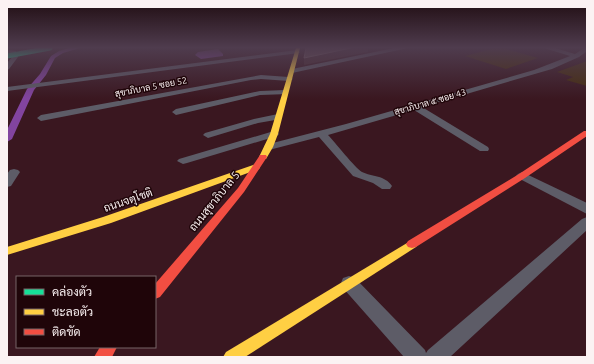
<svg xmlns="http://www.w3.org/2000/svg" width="594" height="364" viewBox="0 0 594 364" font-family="Ubuntu,Sarabun,sans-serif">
  <rect width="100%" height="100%" fill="#3a1720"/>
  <g fill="#462c0d">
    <path d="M495,48H507L506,49L538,58L506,69L465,56Z"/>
    <path d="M587,61V86L566,80L573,77L557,72Z"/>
  </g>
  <path fill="#82449f" d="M218,49L223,54V56L201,59L195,55L198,52Z"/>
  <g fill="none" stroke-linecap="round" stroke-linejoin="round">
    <path fill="#82449f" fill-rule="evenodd" d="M69,48H80L63,53L55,58L46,75L34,90L12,139L7,142V130L27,89L40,74L51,56L59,51Z"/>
    <g fill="#5d5c67" fill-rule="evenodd">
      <path d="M394,48H408L292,73L289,71L292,69Z"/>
      <path d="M544,48H555L575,54L584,48H587V51L579,57L552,69L422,107L488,147L489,149L488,151H480L414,110L328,135C335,142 355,168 362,172C372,177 385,175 392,186L390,189H382L373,183L353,176L319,137L269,150L264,147L265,145L346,124L534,70L570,56Z"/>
      <path d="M7,50L16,51L18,57L9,69L7,70V63L12,57L11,54H7Z"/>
      <path d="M297,50L300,52L299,53L7,91V87Z"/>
      <path d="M261,75L289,77L293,79L289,81L261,79L251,80L41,121L37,118L41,115Z"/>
      <path d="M285,90H288V94L260,95L176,115L172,112L176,109L260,91Z"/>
      <path d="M278,114L282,117L281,119L258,123L208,138L203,135L205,133L254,119Z"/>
      <path d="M274,131L277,132L279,134L277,136L187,163L183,164L177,161L179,159Z"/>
      <path d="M14,169L18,170L20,172L11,186L7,187V174L10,170Z"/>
      <path d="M522,172L587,203V214L518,178L516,176L518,174Z"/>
      <path d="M587,217V230L450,357H404L343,288L341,283L343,278L349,276L355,278L425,350L426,353L428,350L582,219Z"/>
    </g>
    <g fill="#ffcf43" fill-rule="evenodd">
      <path d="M296,48H300L278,134L273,147L266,159H260L259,157L270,134Z"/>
      <path d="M256,164L259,165L260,167L259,169L111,223L7,255V247L103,217Z"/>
      <path d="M412,240L416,241L418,244L416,247L245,357H223L226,352Z"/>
    </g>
    <g fill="#f24e42" fill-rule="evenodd">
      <path d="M584,131H587V136L525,178L416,247L412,248L408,247L406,244L408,241L519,174Z"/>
      <path d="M260,155H266L267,157L244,192L160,297L155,299V284L238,188Z"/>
      <path d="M100,347H117L112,357H94Z"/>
    </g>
    <path stroke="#16e098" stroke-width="5" d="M7,56L50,48"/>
  </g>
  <path fill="#4a2b32" d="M351,48H368V52L304,65V58Z"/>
  <path fill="#71585d" stroke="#877074" d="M306,48H351L304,58Z"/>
  <linearGradient id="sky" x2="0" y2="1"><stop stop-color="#200d12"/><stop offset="0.48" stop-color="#4f3c4e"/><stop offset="1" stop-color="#4f3c4e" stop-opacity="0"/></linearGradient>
  <rect width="594" height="99" fill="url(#sky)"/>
  <g text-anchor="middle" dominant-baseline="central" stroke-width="3" stroke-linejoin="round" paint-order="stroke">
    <g font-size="9" fill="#fbf2f3" stroke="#1f0509">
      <text transform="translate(151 87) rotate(-11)">สุขาภิบาล 5 ซอย 52</text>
      <text transform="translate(430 102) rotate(-16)">สุขาภิบาล ๕ ซอย 43</text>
    </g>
    <g font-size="11" fill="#fbf2f3" stroke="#1f0509">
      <text transform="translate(128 200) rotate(-19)">ถนนจตุโชติ</text>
      <text transform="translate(214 201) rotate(-51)">ถนนสุขาภิบาล 5</text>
    </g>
  </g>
  <rect width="594" height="364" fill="none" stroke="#fbf2f3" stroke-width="16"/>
  <rect x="16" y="276" width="140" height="72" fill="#1f0509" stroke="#776467"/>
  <rect x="24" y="289" width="20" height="6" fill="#16e098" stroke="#776467"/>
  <text x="52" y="296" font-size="12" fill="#fbf2f3">คล่องตัว</text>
  <rect x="24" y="309" width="20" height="6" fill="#ffcf43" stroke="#776467"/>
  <text x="52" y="316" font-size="12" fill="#fbf2f3">ชะลอตัว</text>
  <rect x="24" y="329" width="20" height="6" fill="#f24e42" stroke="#776467"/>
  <text x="52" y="336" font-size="12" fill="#fbf2f3">ติดขัด</text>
</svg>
